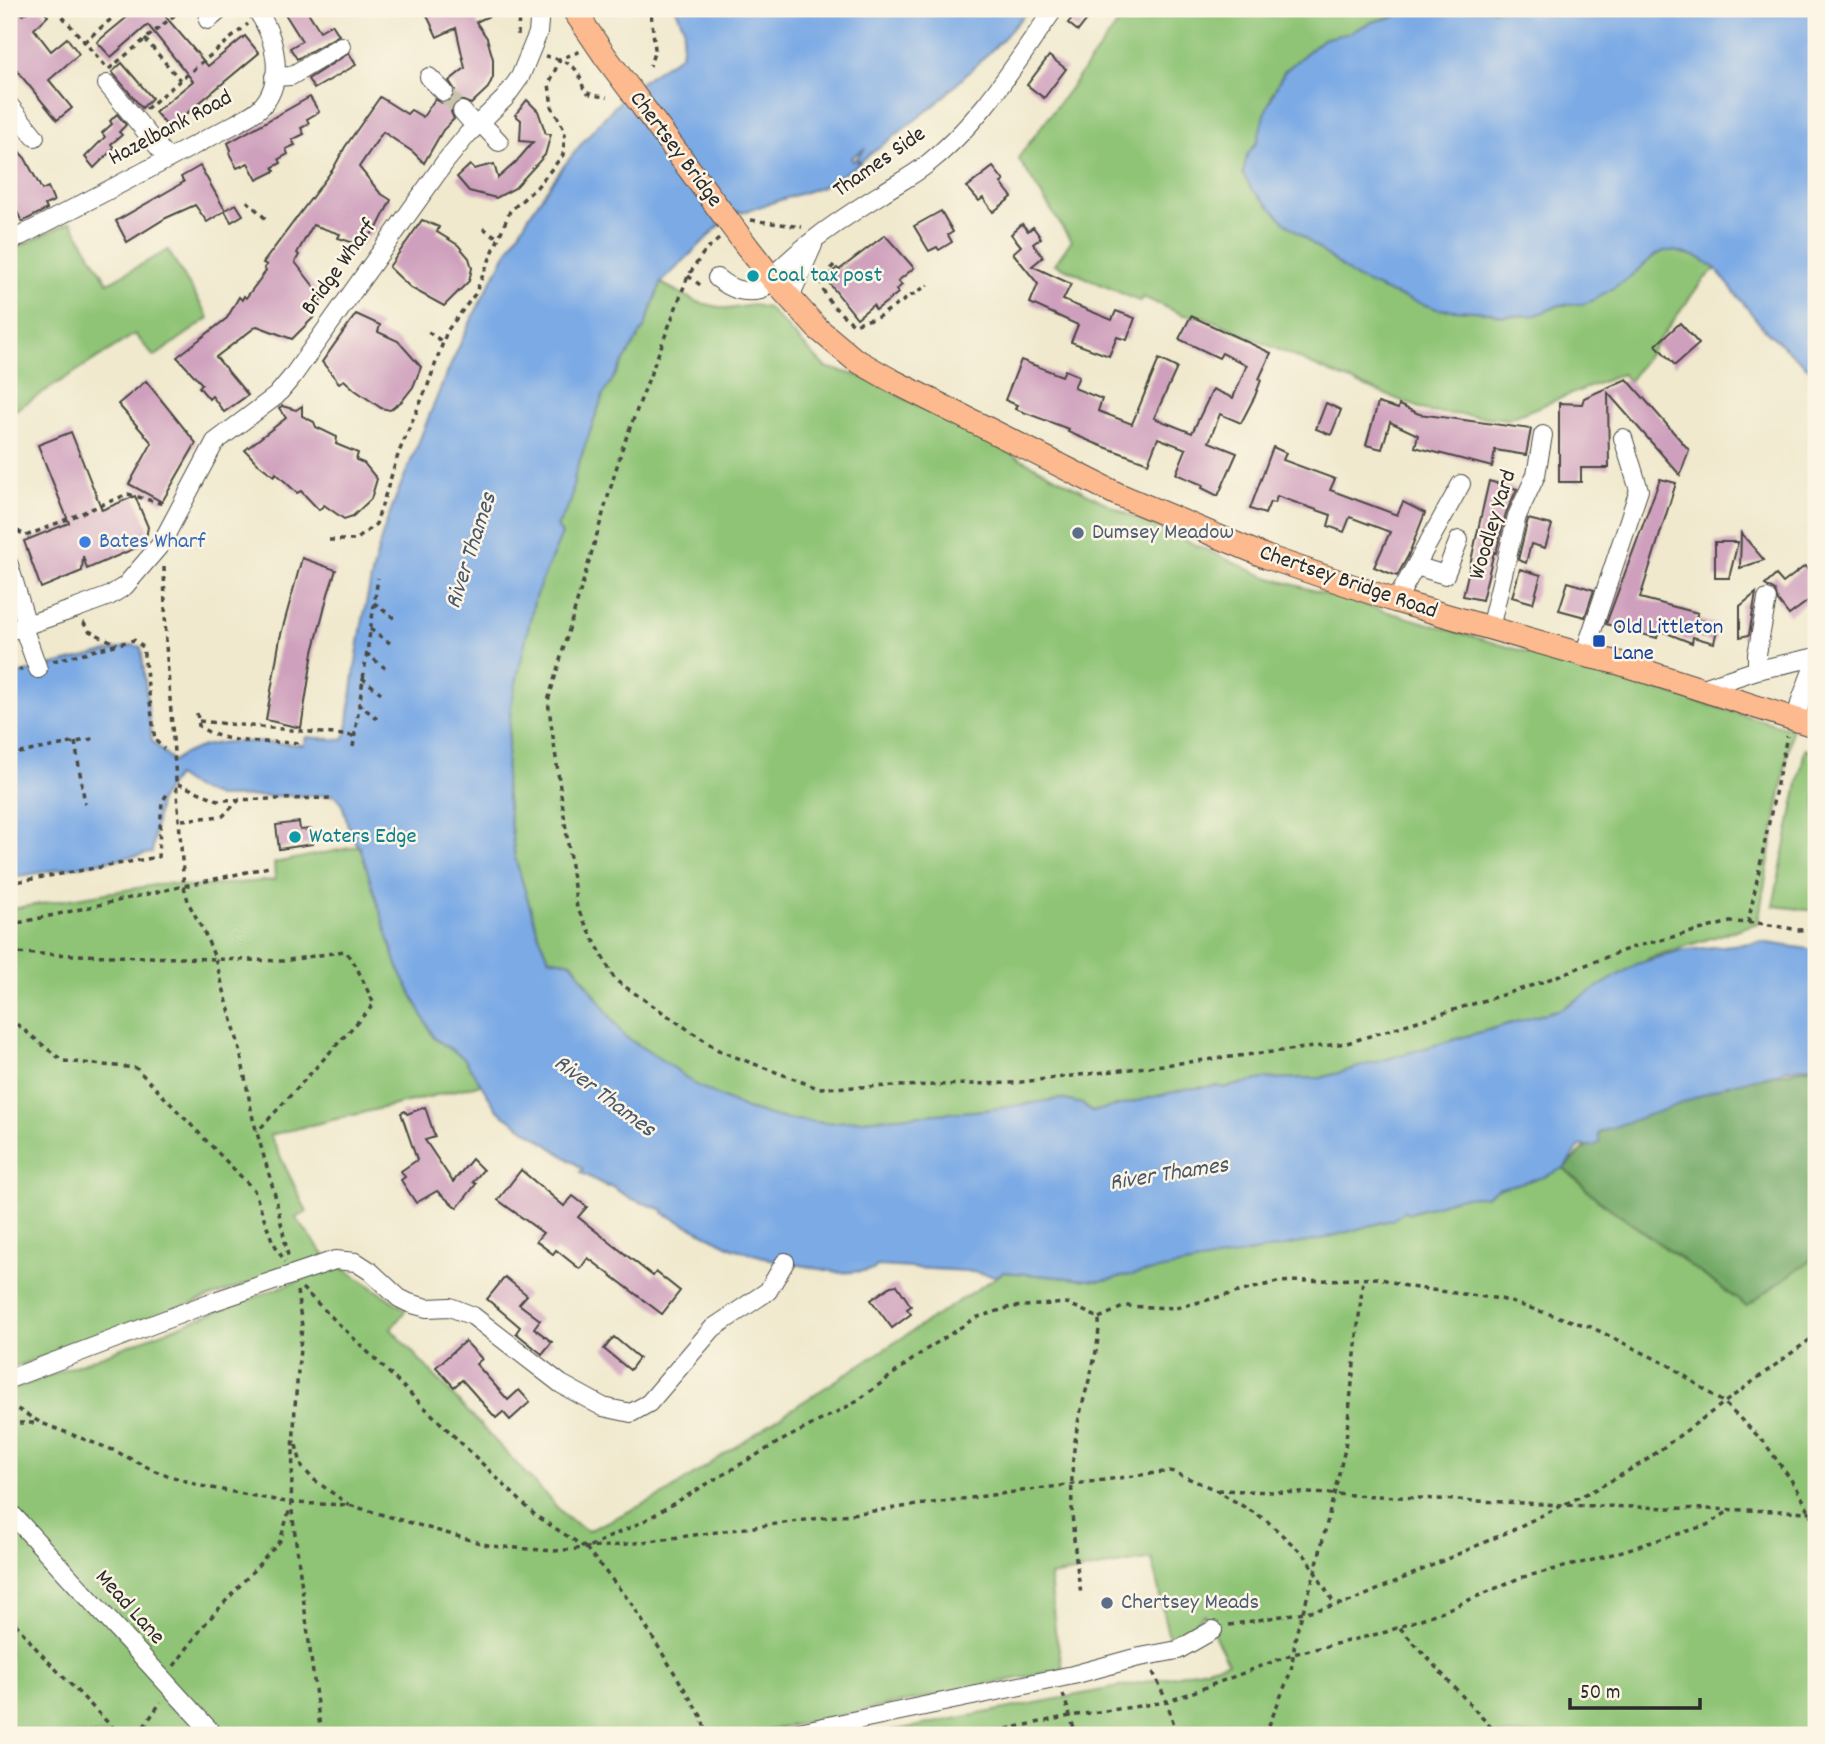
<svg xmlns="http://www.w3.org/2000/svg" width="1825" height="1744" viewBox="0 0 1825 1744" font-family="Dekko,sans-serif">
  <rect width="100%" height="100%" fill="#fcf5e5"/>
  <filter id="ink" filterUnits="userSpaceOnUse"><feTurbulence type="fractalNoise" baseFrequency=".0143" numOctaves="2"/><feDisplacementMap in="SourceGraphic" scale="14" xChannelSelector="R" yChannelSelector="G"/><feConvolveMatrix kernelMatrix="1 2 1 2 8 2 1 2 1" color-interpolation-filters="sRGB"/></filter>
  <filter id="wash" filterUnits="userSpaceOnUse"><feTurbulence type="fractalNoise" baseFrequency=".00686" numOctaves="4" result="noise"/><feDisplacementMap in="SourceGraphic" scale="28" xChannelSelector="R" yChannelSelector="G"/><feGaussianBlur stdDeviation="1.57" result="paint"/><feColorMatrix in="noise" values="0 0 0 0 0 0 0 0 0 0 0 0 0 0 0 0 0 1.4 0 .05"/><feComposite in="paint" operator="in"/></filter>
  <g filter="url(#wash)">
    <rect width="100%" height="100%" fill="#f0e9ce"/>
    <g fill="#8fc476" stroke="#5d7850" stroke-width="2">
      <path d="M1129,9H1405L1396,16L1372,22L1349,33L1323,39L1285,71L1272,95L1257,142L1247,155L1356,278L1437,309L1490,312L1502,316L1536,315L1560,305L1583,304L1626,280L1654,256L1664,251H1675L1698,257L1716,269L1703,280L1629,381L1622,374L1508,419L1430,412L1331,373L1205,317L1183,315L1143,297L1141,302L1055,264L1071,241L1018,158Z"/>
      <path d="M71,222L108,283L168,250L209,318L154,357L135,334L9,414V251Z"/>
      <path d="M661,283L697,302L728,309L753,305L768,308L825,367L863,377L1123,512L1264,576L1792,729L1758,923L1649,958L1561,1009L1321,1078L1263,1079L1224,1088L1218,1086L1186,1089L1092,1112L1082,1104L1060,1099L986,1110L825,1123L785,1119L746,1109L694,1084L674,1068L624,1036L572,962L549,959L538,933L515,858L505,784L511,705L535,597L562,534L557,527L571,501L575,474L603,395L644,328Z"/>
      <path d="M1805,749L1816,753V911L1773,906Z"/>
      <path d="M360,846L397,965L434,1038L464,1058L482,1084L270,1135L307,1212L296,1218L325,1256L9,1369V909L167,883L191,887L275,880L274,863Z"/>
      <path d="M1564,1168L1597,1199L1746,1306L1816,1256V1735H871L1175,1676L1228,1662L1204,1614L1170,1644L1152,1559L1050,1576L1055,1630L1063,1669L746,1735H9V1391L339,1265L406,1310L391,1329L567,1518L588,1531L665,1494L798,1405L1004,1272L1100,1281Z"/>
    </g>
    <path fill="#73aa67" stroke="#4f6a49" stroke-width="2" d="M1816,1066V1256L1747,1306L1597,1199L1564,1168L1602,1131L1727,1085Z"/>
    <g fill="#7baae5" stroke="#536a88" stroke-width="2">
      <path d="M676,9H1029L1001,41L936,104L860,162L857,158L865,148L851,158L853,161L856,159L859,164L821,187L740,213L739,211L721,224L661,283L644,328L603,395L575,474L571,501L557,527L562,534L535,597L511,706L505,784L515,858L538,933L549,958L571,962L624,1036L674,1068L694,1084L746,1109L785,1119L825,1123L986,1110L1060,1099L1082,1104L1092,1112L1186,1089L1218,1086L1224,1088L1263,1079L1321,1078L1561,1009L1637,964L1678,951L1760,942L1816,950V1065L1782,1070V1072L1727,1085L1669,1108L1602,1131L1598,1134L1600,1142L1594,1146H1580L1564,1168L1544,1177L1497,1189L1486,1196L1462,1197L1407,1214L1404,1210L1400,1215L1391,1220L1318,1240L1100,1281L1004,1272L996,1276L966,1271L877,1266L873,1270L841,1273L774,1260L733,1248L663,1213V1210L632,1199L610,1186L608,1187L580,1172L583,1169L497,1110L464,1058L434,1038L397,965L360,847C343,833 349,804 334,795L218,797L194,788L176,776L159,801L152,853L9,878V676L133,645L141,647L152,741L173,761C211,733 259,743 304,745L306,737L343,740L347,731C354,669 363,604 380,543C389,510 405,476 418,444C467,318 528,191 626,95C642,79 663,67 681,55L684,28Z"/>
      <path d="M1405,9H1816V375L1763,328L1716,269L1698,257L1675,251H1664L1654,256L1626,280L1594,300L1583,304L1560,305L1536,315L1502,316L1490,312L1437,309L1390,293L1356,278L1287,224L1251,188L1243,174L1247,155L1257,142L1264,115L1278,83L1285,71L1323,39L1349,33L1372,22L1396,16Z"/>
    </g>
    <g id="blocks">
      <g fill="#cfa0bd">
        <path d="M9,9H18L23,15L31,9H41L48,16L34,29L51,51L67,38L79,54L49,80L72,108L57,120L9,61Z"/>
        <path d="M137,9H159L208,66L245,36L259,53L169,128L155,112L193,81L148,25L111,57L97,42Z"/>
        <path d="M282,9H306L320,31L332,24L339,35L297,59L290,48L302,41Z"/>
        <path d="M424,9H504L476,22L487,38L493,59V77L488,88L471,104L461,100L454,103L451,112L454,119L443,130L424,163L413,152L383,132L359,167L380,193L391,200L377,228L361,245L338,238L340,234L313,225L297,253L299,255L295,262L322,297L314,317L292,339L257,326L216,357L248,395L224,412L212,396L209,399L199,387L202,384L177,357L227,318L239,297L242,300L244,296L246,298L266,271L264,268L267,265L263,263L333,169L345,147L380,97L407,114L411,110L423,117L435,99L442,103L452,100L455,90L449,81L465,68L456,28L437,37Z"/>
        <path d="M1079,9H1095L1078,31L1068,23Z"/>
        <path d="M349,53L356,65L314,89L308,79Z"/>
        <path d="M1049,56L1066,69L1044,98L1027,85Z"/>
        <path d="M122,63L152,98L142,108L112,72Z"/>
        <path d="M310,97L319,112L307,119L309,124L301,128L304,134L292,140L295,145L286,149L288,154L279,159L281,163L273,167L275,171L257,180L248,163L237,168L229,153L231,150L228,143Z"/>
        <path d="M527,100L538,111L546,134H551L545,155L515,188L496,198L469,191L457,177L470,165L474,169L494,164L498,178L516,162L533,142L520,141L521,120L515,115Z"/>
        <path d="M117,114L126,125L119,132L122,135L111,144L114,148L94,168L85,157L105,137L102,133L112,124L110,121Z"/>
        <path d="M9,141L25,158L42,190L48,187L54,201L45,205L47,209L22,222L9,195Z"/>
        <path d="M200,166L225,210L236,204L243,215L231,222L225,211L207,222L195,205L166,218L127,242L116,221L184,182L181,177Z"/>
        <path d="M993,167L1004,181L1001,183L1012,197L993,212L983,198L979,201L967,187Z"/>
        <path d="M941,211L953,232L948,235L952,242L939,250L937,247L929,251L914,226Z"/>
        <path d="M422,220L439,227L437,232L458,245L469,258L472,268L469,281L444,306L411,288L389,267Z"/>
        <path d="M1022,224L1028,231L1033,227L1041,238L1033,244L1043,257L1032,266L1071,284L1063,300L1112,320L1116,311L1135,318L1127,340L1117,337L1109,356L1071,342L1078,325L1030,303L1038,284L1013,253L1021,246L1011,234Z"/>
        <path d="M885,235L914,268L898,281L902,285L896,290L898,293L876,310L873,305L857,318L825,278L837,268L839,270Z"/>
        <path d="M356,314L380,325L378,332L398,341L421,367L413,387L402,401L390,410L381,408L355,390L344,380L339,383L322,362Z"/>
        <path d="M1191,316L1271,353L1259,379L1261,380L1255,396L1241,423L1220,414L1209,442L1237,453L1218,496L1202,488L1203,485L1176,474L1186,449L1158,438L1148,463L1099,445L1068,432L1069,429L1015,409L1017,405L1005,400L1021,360L1062,376L1065,370L1079,376L1074,388L1102,399L1098,411L1132,424L1159,359L1177,368L1154,418L1192,433L1213,389L1233,398L1247,365L1222,353L1219,358L1179,339Z"/>
        <path d="M1680,323L1699,344L1675,365L1656,345Z"/>
        <path d="M1627,379L1689,450L1680,475L1608,393L1609,468H1581V482H1559V403L1582,404L1584,398Z"/>
        <path d="M146,381L196,443L162,502L129,484L152,443L118,404Z"/>
        <path d="M1326,403L1341,410L1331,435L1316,429Z"/>
        <path d="M1378,403L1398,409L1399,405L1419,414L1531,429L1526,455L1495,450L1492,467L1415,447L1418,435L1390,422L1382,449L1366,445Z"/>
        <path d="M282,406L296,410L302,406V416L314,422L316,427L337,437L336,444L358,453L356,460L364,463L377,479L371,499L353,516L344,519L324,505L319,510L301,491L297,493L276,473L274,476L257,463L245,450L286,418L279,408Z"/>
        <path d="M71,432L102,510L135,496L148,527L145,544L87,569L83,556L82,571L41,588L24,541L69,523L38,445Z"/>
        <path d="M1273,447L1286,453L1283,460L1335,479L1330,490L1397,515L1403,502L1425,513L1408,556L1397,576L1374,567L1390,532L1350,517L1344,532L1328,526L1331,515L1277,496L1275,503L1270,502L1265,514L1250,509Z"/>
        <path d="M1660,479L1676,483L1640,598L1698,613L1695,619L1718,625L1714,643L1693,637L1692,643L1659,630L1657,638L1606,624Z"/>
        <path d="M1489,481L1517,489L1506,513L1496,553L1494,552L1482,600L1463,596Z"/>
        <path d="M1528,519L1552,525L1545,548L1531,544L1526,563L1518,560Z"/>
        <path d="M1741,533L1764,560L1740,568Z"/>
        <path d="M1715,542H1738L1729,578H1715Z"/>
        <path d="M302,558L336,570L328,594L313,652L301,728L266,720L280,638Z"/>
        <path d="M1805,566L1816,580V595L1789,615L1778,601L1775,591L1765,585L1776,575L1783,583Z"/>
        <path d="M1520,569L1541,575L1533,603L1512,597Z"/>
        <path d="M1568,582L1594,590L1585,617L1559,610Z"/>
        <path d="M1756,593L1749,635L1740,637V606Z"/>
        <path d="M299,822L300,830L311,829L313,844L279,849L276,825Z"/>
        <path d="M425,1107L435,1137L425,1140L453,1182L472,1159L483,1170L473,1182L476,1184L469,1193L457,1208L437,1191L416,1203L401,1180L405,1177L401,1171L417,1160L401,1113L405,1111L407,1114Z"/>
        <path d="M521,1170L564,1206L573,1196L587,1207L578,1217L653,1276L656,1272L680,1291L662,1314L588,1258L580,1269L556,1250L553,1254L536,1241L543,1233L498,1200Z"/>
        <path d="M505,1277L527,1295L519,1304L540,1320L534,1328L552,1342L542,1354L516,1333L520,1327L487,1299Z"/>
        <path d="M897,1285L911,1306L907,1309L911,1314L892,1328L871,1300L891,1286Z"/>
        <path d="M614,1337L639,1358L630,1370L604,1349Z"/>
        <path d="M465,1341L482,1359L476,1364L508,1400L519,1390L530,1402L510,1420L503,1412L496,1418L462,1380L454,1387L436,1367Z"/>
      </g>
    </g>
  </g>
  <g filter="url(#ink)">
    <use href="#blocks" fill-opacity="0" stroke="#494843" stroke-width="2"/>
    <g fill="none" stroke-linecap="round" stroke-linejoin="round">
      <path stroke="#c9c3ad" stroke-width="18" stroke-dasharray="18 9" stroke-linecap="butt" d="M444,92L462,111"/>
      <defs>
        <g id="minor">
          <path d="M208,20L221,9"/>
          <path d="M274,77L291,76L341,46"/>
          <path d="M429,77L444,92"/>
          <path d="M107,84L168,159"/>
          <path d="M9,105L35,137"/>
          <path d="M462,111L475,126"/>
          <path d="M480,122L499,142"/>
          <path d="M9,242L237,123C244,118 254,114 260,108C287,81 275,36 256,9"/>
          <path d="M717,278C731,289 743,294 761,290C791,252 841,219 881,194C896,184 912,176 926,165C981,122 1015,64 1054,9"/>
          <path d="M793,303V290L813,245"/>
          <path d="M9,565L27,625"/>
          <path d="M1416,566L1445,575L1459,540"/>
          <path d="M1396,601L1461,484"/>
          <path d="M23,627L38,669"/>
          <path d="M1490,628L1517,516L1536,475L1543,435"/>
          <path d="M9,631L77,608L109,596L125,586L161,544L215,442L276,396L292,377L445,162L467,135L505,98L520,77L538,33L540,9"/>
          <path d="M1584,655L1639,490L1623,438"/>
          <path d="M1757,670V654L1767,599"/>
          <path d="M1700,689L1757,670L1816,657"/>
          <path d="M1796,719L1801,700L1816,660"/>
          <path d="M9,1379L209,1303L335,1260L356,1262L370,1271L399,1298L409,1303L427,1308L450,1307L473,1316L561,1384L603,1407L631,1413L649,1403L713,1328L768,1291L785,1262"/>
          <path d="M9,1511L214,1735"/>
          <path d="M785,1735L1073,1675L1135,1658L1178,1650L1213,1630"/>
        </g>
        <g id="major">
          <path d="M573,9L605,56"/>
          <path d="M746,245L771,277L817,328L854,359L891,380L1117,494L1267,557L1396,601L1584,655L1619,663L1816,726"/>
        </g>
      </defs>
      <use href="#minor" stroke="#494843" stroke-width="20"/>
      <use href="#major" stroke="#494843" stroke-width="25"/>
      <g stroke="#494843" stroke-width="3.5" stroke-dasharray="5 5" stroke-linecap="butt">
        <path d="M56,9L107,68"/>
        <path d="M644,9L651,13L655,49L650,66"/>
        <path d="M518,35L519,9"/>
        <path d="M145,39L180,80"/>
        <path d="M84,42L123,9"/>
        <path d="M545,56C555,58 569,61 576,70C588,88 575,94 607,97"/>
        <path d="M109,69L182,9"/>
        <path d="M146,109L248,24"/>
        <path d="M247,201L267,220"/>
        <path d="M751,220L802,227"/>
        <path d="M483,228L498,238"/>
        <path d="M719,239L704,252L688,276L622,449L548,701L577,908L615,980L720,1051L818,1088L1013,1083L1347,1043L1534,985L1630,948L1730,922L1758,923L1799,930L1816,929"/>
        <path d="M834,265L821,279C822,298 839,313 854,324L878,317L928,285"/>
        <path d="M688,276L703,287"/>
        <path d="M428,332L443,342"/>
        <path d="M9,526L26,536L128,494L163,504"/>
        <path d="M329,540H356L376,524L399,452L428,385L447,331L475,294L510,211L537,187L563,155L565,131L552,107L549,84L560,59L581,51"/>
        <path d="M164,567L166,645L184,887L189,904L204,932L215,958L239,1046L253,1119L275,1195L289,1260"/>
        <path d="M374,603L394,618"/>
        <path d="M83,622L89,631L117,644"/>
        <path d="M370,629L390,643"/>
        <path d="M366,653L385,668"/>
        <path d="M53,661L134,640L143,647L155,740L164,749"/>
        <path d="M9,672L22,669"/>
        <path d="M362,678L381,693"/>
        <path d="M358,703L377,719"/>
        <path d="M197,713L199,726C224,746 271,741 302,743"/>
        <path d="M199,721L353,736"/>
        <path d="M75,742L85,804"/>
        <path d="M353,747L378,578"/>
        <path d="M9,755L97,738"/>
        <path d="M178,784L218,800L334,798"/>
        <path d="M182,820L223,816L239,800"/>
        <path d="M9,883L158,857L162,802L169,791"/>
        <path d="M1748,923L1787,736"/>
        <path d="M9,925L269,867"/>
        <path d="M9,953L283,961L345,951L356,966L374,1004L257,1132"/>
        <path d="M9,1018L63,1061L136,1068L254,1190L272,1240L285,1262"/>
        <path d="M302,1288L536,1516L586,1548L644,1521L777,1443L856,1402L924,1351L975,1318L1011,1307L1067,1303L1099,1318C1100,1354 1085,1388 1078,1423C1067,1480 1072,1537 1081,1594"/>
        <path d="M297,1291L302,1326L295,1406L291,1503L321,1735"/>
        <path d="M1099,1318L1125,1306L1176,1308L1277,1282L1379,1278L1409,1287L1501,1299L1591,1327L1672,1367L1724,1403L1764,1442L1796,1487L1816,1523"/>
        <path d="M9,1404L41,1423L113,1450L155,1471L201,1486L291,1503L349,1505L491,1546L554,1551L620,1545L1171,1471L1216,1490L1266,1520L1306,1557L1335,1605"/>
        <path d="M9,1423H38"/>
        <path d="M296,1445L302,1467L313,1479L349,1505"/>
        <path d="M1218,1490L1334,1494L1563,1505L1816,1512"/>
        <path d="M586,1548L632,1604L701,1716L707,1735"/>
        <path d="M9,1616L40,1653L120,1735"/>
        <path d="M1229,1625L1316,1610L1352,1601L1510,1531L1600,1487L1645,1461L1816,1335"/>
        <path d="M1400,1628L1498,1735"/>
        <path d="M174,1666L205,1624L280,1541L291,1505"/>
        <path d="M1153,1672L1167,1702L1177,1735"/>
        <path d="M1063,1694L1076,1735"/>
        <path d="M9,1723L14,1735"/>
        <path d="M138,1735L161,1702"/>
        <path d="M977,1735L1070,1716L1167,1702L1293,1654L1386,1632L1448,1609L1519,1578L1593,1560L1707,1525L1729,1511"/>
        <path d="M1265,1735L1291,1671L1296,1634L1315,1572L1345,1449L1363,1279"/>
      </g>
      <use href="#minor" stroke="#fff" stroke-width="18"/>
      <use href="#major" stroke="#fcba8e" stroke-width="23"/>
      <defs>
        <path id="major-bridge" d="M605,56L746,245"/>
      </defs>
      <use href="#major-bridge" stroke="#494843" stroke-width="25" stroke-linecap="butt"/>
      <use href="#major-bridge" stroke="#fcba8e" stroke-width="23"/>
    </g>
  </g>
  <g fill="#0f9aa8" stroke="#fcf5e5" stroke-width="2.5">
    <circle cx="753" cy="276" r="7"/>
    <circle cx="295" cy="837" r="7"/>
  </g>
  <g fill="#5c6f8a" stroke="#fcf5e5" stroke-width="2.5">
    <circle cx="1078" cy="533" r="7"/>
    <circle cx="1107" cy="1603" r="7"/>
  </g>
  <circle fill="#3f7fe0" stroke="#fcf5e5" stroke-width="2.5" cx="85" cy="542" r="7"/>
  <rect fill="#1a4fb4" stroke="#fcf5e5" stroke-width="2.5" x="1592" y="634" width="14" height="14" rx="3.5"/>
  <g text-anchor="middle" dominant-baseline="central" stroke-width="5" stroke-linejoin="round" paint-order="stroke">
    <g font-size="23" fill="#2b2b2b" stroke="#fcf5e5">
      <text transform="translate(171 129) rotate(-28)">Hazelbank Road</text>
      <text transform="translate(675 150) rotate(53)">Chertsey Bridge</text>
      <text transform="translate(880 163) rotate(-35)">Thames Side</text>
      <text transform="translate(340 268) rotate(-54)">Bridge Wharf</text>
      <text transform="translate(1494 525) rotate(-73)">Woodley Yard</text>
      <text transform="translate(1348 583) rotate(19)">Chertsey Bridge Road</text>
      <text transform="translate(129 1608) rotate(48)">Mead Lane</text>
    </g>
    <g font-size="23" fill="#0d838f" stroke="#fcf5e5" text-anchor="start">
      <text x="767" y="276">Coal tax post</text>
      <text x="309" y="837">Waters Edge</text>
    </g>
    <g font-size="23" fill="#4e5e75" stroke="#fcf5e5" text-anchor="start">
      <text x="1092" y="533">Dumsey Meadow</text>
      <text x="1121" y="1603">Chertsey Meads</text>
    </g>
    <g font-size="23" fill="#366cbe" stroke="#fcf5e5" text-anchor="start">
      <text x="99" y="542">Bates Wharf</text>
    </g>
    <g font-size="23" fill="#164399" stroke="#fcf5e5" text-anchor="start">
      <text x="1613" y="628">Old Littleton<tspan x="1613" dy="26">Lane</tspan></text>
    </g>
    <g font-size="24" font-style="italic" fill="#47576c" stroke="#fcf5e5">
      <text transform="translate(472 551) rotate(-72)">River Thames</text>
      <text transform="translate(604 1097) rotate(37)">River Thames</text>
      <text transform="translate(1169 1175) rotate(-9)">River Thames</text>
    </g>
  </g>
  <rect width="1825" height="1744" fill="none" stroke="#fcf5e5" stroke-width="35"/>
  <path d="M1570 1698v10h130v-10" fill="none" stroke="#2b2b2b" stroke-width="3.5"/>
  <text x="1580" y="1698" font-size="21" fill="#2b2b2b" stroke="#fcf5e5" stroke-width="5" paint-order="stroke">50 m</text>
</svg>
